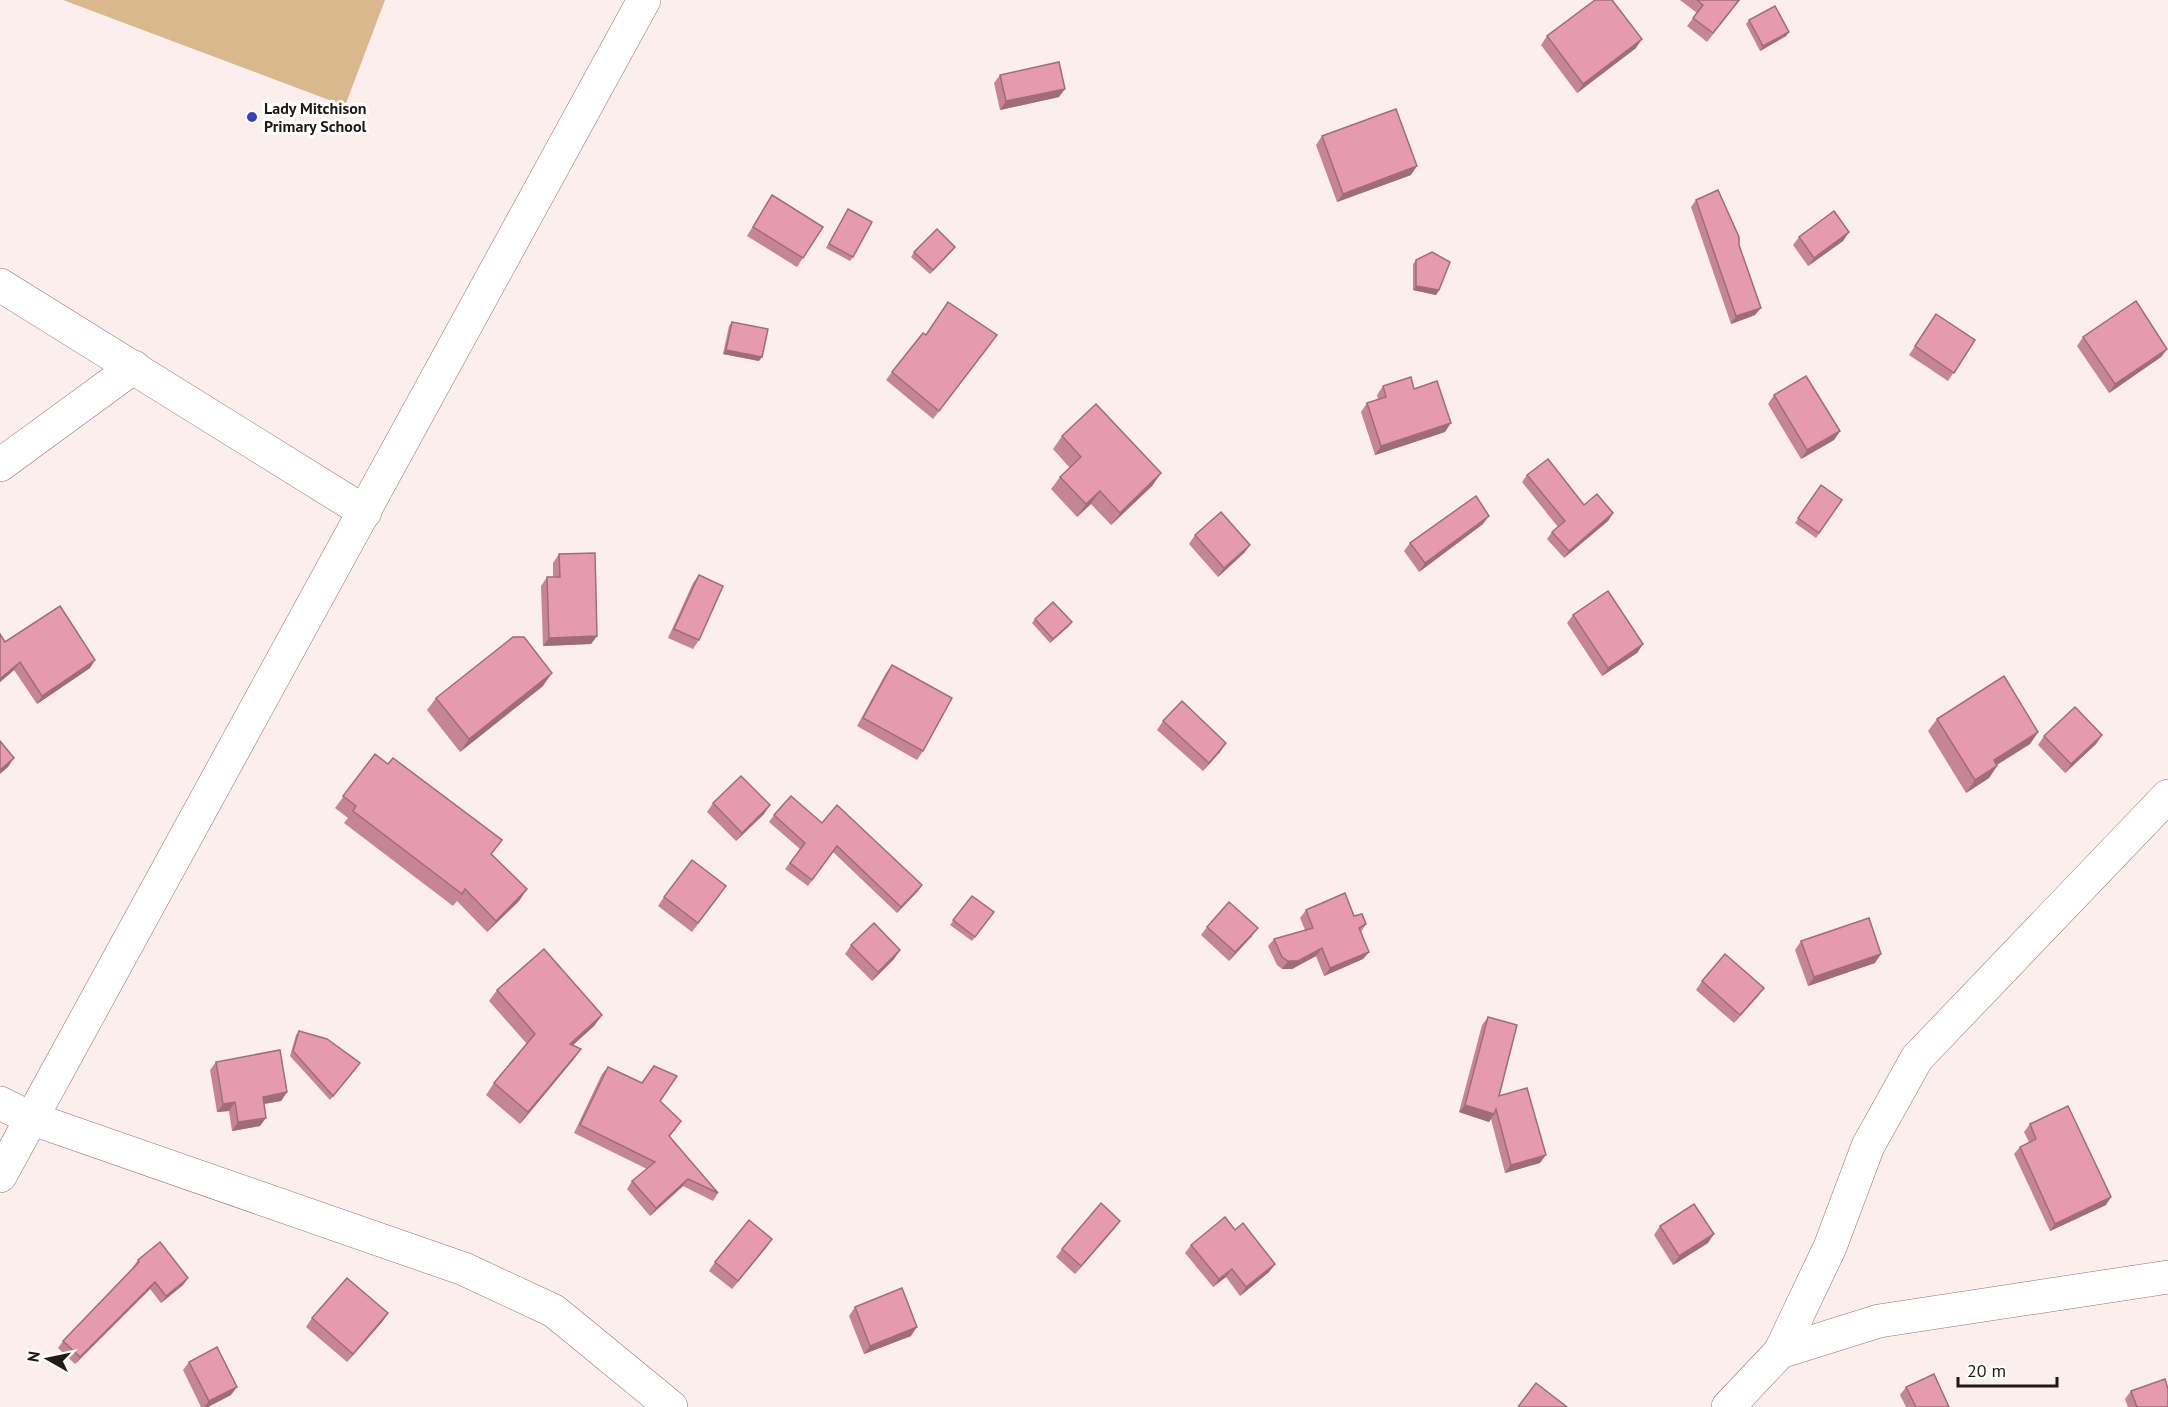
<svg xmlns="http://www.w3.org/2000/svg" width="2168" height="1407" viewBox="0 0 2168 1407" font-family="'PT Sans',sans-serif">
  <rect width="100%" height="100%" fill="#fbeeec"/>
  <path fill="#dab88e" d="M63,0H385L345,106Z"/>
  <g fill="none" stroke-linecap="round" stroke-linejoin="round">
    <defs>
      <g id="minor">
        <path d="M0,285L365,512"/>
        <path d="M0,465L134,367"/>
        <path d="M0,1103L30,1118L464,1269L554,1311L671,1407"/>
        <path d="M1780,1352L1830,1247L1868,1146L1917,1058L2168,796"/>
        <path d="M1728,1407L1780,1352L1879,1321L2168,1277"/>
      </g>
      <path id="major" d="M0,1176L644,0"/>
    </defs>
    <use href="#minor" stroke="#907471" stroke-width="34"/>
    <use href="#major" stroke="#907471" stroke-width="34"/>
    <use href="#minor" stroke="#fff" stroke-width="33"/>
    <use href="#major" stroke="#fff" stroke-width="33"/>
  </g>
  <g fill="#c68595">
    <path d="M1680,0H1740L1707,42L1687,26L1697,13Z"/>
    <path d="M1749,20L1786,36L1760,51L1746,24Z"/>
    <path d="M1547,36L1636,48L1577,93L1541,45Z"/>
    <path d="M1000,75L1059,97L1000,110L994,83Z"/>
    <path d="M1322,136L1411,175L1337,202L1316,145Z"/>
    <path d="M772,195L803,258L797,267L747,236Z"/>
    <path d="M1696,200L1739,245L1755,315L1731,324L1691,207Z"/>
    <path d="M848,209L853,257L850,261L826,248Z"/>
    <path d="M1849,232L1843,241L1808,266L1793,245L1799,237Z"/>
    <path d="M952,251L930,274L911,257L914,252Z"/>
    <path d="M1416,260L1439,290L1436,295L1413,290V264Z"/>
    <path d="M1936,314L1975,340L1948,381L1909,355Z"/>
    <path d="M732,322L759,361L723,354L729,326Z"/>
    <path d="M925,335L991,344L933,419L886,380L892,372Z"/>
    <path d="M2083,337L2167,349L2161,357L2109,393L2077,346Z"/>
    <path d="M1383,386L1414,389L1445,432L1375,455L1361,412L1367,403L1378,399L1377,395Z"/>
    <path d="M1774,395L1840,431L1834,440L1801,459L1768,404Z"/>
    <path d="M1062,436L1161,473L1152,486L1111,525L1091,504L1077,517L1051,489L1060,477L1070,468L1053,449Z"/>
    <path d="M1527,475L1584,505L1613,513L1608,521L1564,558L1547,539L1552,532L1558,527L1522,482Z"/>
    <path d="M1821,485L1842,500L1816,538L1795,523Z"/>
    <path d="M1483,524L1419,572L1404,551L1410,543Z"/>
    <path d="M1195,535L1250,545L1244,553L1218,577L1189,544Z"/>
    <path d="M559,554L597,636L591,644L543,646L541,586L547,577H553V563Z"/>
    <path d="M699,575V640L693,649L668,638L693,583Z"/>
    <path d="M1573,615L1643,644L1637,653L1602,676L1567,623Z"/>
    <path d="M1035,619L1069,626L1050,643L1032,623Z"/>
    <path d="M0,634L5,642L95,660L90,668L37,704L14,670L0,682Z"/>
    <path d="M892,665L923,751L917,760L857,726L886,673Z"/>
    <path d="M543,686L460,752L427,710L436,698Z"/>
    <path d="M1937,719L2038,732L2030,744L1997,765V766L1989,778L1966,793L1928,731Z"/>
    <path d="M1163,721L1226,743L1220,752L1203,771L1157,730Z"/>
    <path d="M2102,735L2096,744L2065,773L2038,745L2044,736Z"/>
    <path d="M375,754L492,854L527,889L519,901L487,932L457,901L453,906L344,823L348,818L335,808Z"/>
    <path d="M713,803L764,814L736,841L707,812Z"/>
    <path d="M774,815L822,823L922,885L918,891L897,913L833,852L808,886L785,869L800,849L769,822Z"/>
    <path d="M720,895L692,932L658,906L664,897Z"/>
    <path d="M972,896L994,912L972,941L950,925Z"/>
    <path d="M1306,910L1354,916L1366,924L1361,932L1369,952L1363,959L1324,976L1316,956L1292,969H1282L1277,965L1268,946L1274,939L1305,930L1300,918Z"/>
    <path d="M1207,927L1252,936L1229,961L1201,935Z"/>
    <path d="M1801,941L1875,963L1808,986L1795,950Z"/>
    <path d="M851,945L900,950L894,959L872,981L845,954Z"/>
    <path d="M1702,981L1764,988L1758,996L1734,1023L1696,990Z"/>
    <path d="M497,990L602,1015L594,1026L573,1045L581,1049L573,1060L520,1124L486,1095L494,1083L527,1044L489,1001Z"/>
    <path d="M1488,1017L1499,1096L1540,1163L1505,1173L1491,1119L1489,1122L1459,1112L1482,1025Z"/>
    <path d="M299,1031L357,1068L330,1100L290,1056L296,1035Z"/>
    <path d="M216,1062L287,1092L281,1101L264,1104L260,1126L232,1131L229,1111L217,1112L210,1070Z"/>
    <path d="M608,1067L660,1101L676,1129L669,1137L718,1193L713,1201L683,1186L650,1216L627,1189L632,1181L647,1169L574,1133L602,1074Z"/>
    <path d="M2030,1124L2106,1205L2050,1231L2014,1154L2020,1147L2029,1142L2024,1132Z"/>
    <path d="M1120,1221L1114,1229L1075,1274L1056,1257L1062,1249Z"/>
    <path d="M1660,1226L1708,1243L1673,1265L1654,1235Z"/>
    <path d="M1235,1230L1275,1264L1269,1272L1240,1296L1226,1277L1213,1287L1185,1253L1191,1245Z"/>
    <path d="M772,1239L732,1289L709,1271L715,1262Z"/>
    <path d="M138,1260L188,1278L183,1285L161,1303L150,1289L75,1364L58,1348L63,1341L134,1268L133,1267Z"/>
    <path d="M855,1307L911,1336L864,1354L849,1316Z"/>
    <path d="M388,1313L382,1322L347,1362L306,1327L312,1318Z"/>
    <path d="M189,1362L231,1395L208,1407H201L183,1370Z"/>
    <path d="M1906,1387L1949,1407H1906L1900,1395Z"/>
    <path d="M2131,1391L2168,1407H2128L2125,1399Z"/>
  </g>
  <g fill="#a16c79">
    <path d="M1789,32L1786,36L1760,51L1763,46Z"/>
    <path d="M1642,39L1636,48L1577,93L1583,84Z"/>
    <path d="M1065,89L1059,97L1000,110L1006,101Z"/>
    <path d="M1417,166L1411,175L1337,202L1343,194Z"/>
    <path d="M1849,232L1843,241L1808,266L1814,258Z"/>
    <path d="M955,247L952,251L930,274L933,270Z"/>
    <path d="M1416,286L1439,290L1436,295L1413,290Z"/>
    <path d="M1761,308L1755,315L1731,324L1736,316Z"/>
    <path d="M2167,349L2161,357L2109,393L2115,384Z"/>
    <path d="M726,350L762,357L759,361L723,354Z"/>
    <path d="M1451,423L1445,432L1375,455L1381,446Z"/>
    <path d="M1840,431L1834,440L1801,459L1807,450Z"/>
    <path d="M1161,473L1152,486L1111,525L1120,513Z"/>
    <path d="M1100,491L1091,504L1077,517L1086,504Z"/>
    <path d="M1613,513L1608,521L1564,558L1569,551Z"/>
    <path d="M1489,516L1483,524L1419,572L1425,563Z"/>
    <path d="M1250,545L1244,553L1218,577L1224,568Z"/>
    <path d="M1072,622L1069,626L1050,643L1053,639Z"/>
    <path d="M597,636L591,644L543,646L549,638Z"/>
    <path d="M1643,644L1637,653L1602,676L1608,668Z"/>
    <path d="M95,660L90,668L37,704L42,696Z"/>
    <path d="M20,662L14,670L0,682V679Z"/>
    <path d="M552,673L543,686L460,752L469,739Z"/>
    <path d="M2038,732L2030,744L1985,772L1994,760Z"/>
    <path d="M2102,735L2096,744L2065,773L2071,764Z"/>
    <path d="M1226,743L1220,752L1203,771L1209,763Z"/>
    <path d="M14,758L8,767L0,774V770Z"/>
    <path d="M1997,766L1989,778L1966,793L1975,780Z"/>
    <path d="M770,805L764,814L736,841L742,833Z"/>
    <path d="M922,885L918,891L897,913L901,907Z"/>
    <path d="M527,889L519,901L487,932L496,921Z"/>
    <path d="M1258,928L1252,936L1229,961L1235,952Z"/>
    <path d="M1322,948L1316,956L1292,969H1282L1288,961Z"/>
    <path d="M900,950L894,959L872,981L878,972Z"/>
    <path d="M1369,952L1363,959L1324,976L1330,968Z"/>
    <path d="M1881,954L1875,963L1808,986L1814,977Z"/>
    <path d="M1764,988L1758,996L1734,1023L1740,1015Z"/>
    <path d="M602,1015L594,1026L562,1055L570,1044Z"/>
    <path d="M581,1049L573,1060L520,1124L528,1112Z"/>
    <path d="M287,1092L281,1101L257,1105L263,1097Z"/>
    <path d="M235,1102L229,1111L217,1112L223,1104Z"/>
    <path d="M1465,1105L1494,1114L1489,1122L1459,1112Z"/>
    <path d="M266,1118L260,1126L232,1131L238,1122Z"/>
    <path d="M1546,1155L1540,1163L1505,1173L1511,1165Z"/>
    <path d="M688,1179L683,1186L650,1216L656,1208Z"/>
    <path d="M2111,1197L2106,1205L2050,1231L2055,1224Z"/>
    <path d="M1120,1221L1114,1229L1075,1274L1081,1266Z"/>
    <path d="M1714,1234L1708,1243L1673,1265L1679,1256Z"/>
    <path d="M772,1239L766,1248L732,1289L738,1281Z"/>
    <path d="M1275,1264L1269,1272L1240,1296L1246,1287Z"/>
    <path d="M1232,1269L1226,1277L1213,1287L1219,1279Z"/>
    <path d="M188,1278L183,1285L161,1303L166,1296Z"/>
    <path d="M155,1282L150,1289L75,1364L80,1357Z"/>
    <path d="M388,1313L382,1322L347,1362L353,1354Z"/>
    <path d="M917,1327L911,1336L864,1354L870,1346Z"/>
    <path d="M237,1387L231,1395L208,1407H204L209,1401Z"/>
  </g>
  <g fill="#e69bad" stroke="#a16c79" stroke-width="1.5">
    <path d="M1595,0H1612L1642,39L1583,84L1547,36Z"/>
    <path d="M1697,0H1739L1713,33L1693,18L1703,5Z"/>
    <path d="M1775,6L1789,32L1763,46L1749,20Z"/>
    <path d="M1059,62L1065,89L1006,101L1000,75Z"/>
    <path d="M1396,109L1417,166L1343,194L1322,136Z"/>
    <path d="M1718,190L1739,237V245L1761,308L1736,316L1696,200Z"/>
    <path d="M772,195L823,227L803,258L753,227Z"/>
    <path d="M848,209L872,222L853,257L829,244Z"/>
    <path d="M1834,211L1849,232L1814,258L1799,237Z"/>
    <path d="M937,229L955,247L933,270L914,252Z"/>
    <path d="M1432,252L1450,262L1439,290L1416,286V260Z"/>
    <path d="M2136,301L2167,349L2115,384L2083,337Z"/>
    <path d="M948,302L997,335L939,411L892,372L923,333L926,335Z"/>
    <path d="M1936,314L1975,340L1954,373L1915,346Z"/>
    <path d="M732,322L768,329L762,357L726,350Z"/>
    <path d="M1806,376L1840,431L1807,450L1774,395Z"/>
    <path d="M1411,377L1414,389L1437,381L1451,423L1381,446L1367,403L1386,397L1383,386Z"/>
    <path d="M1096,404L1161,473L1120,513L1100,491L1086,504L1060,477L1081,457L1062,436Z"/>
    <path d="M1548,459L1584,505L1597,494L1613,513L1569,551L1552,532L1565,521L1527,475Z"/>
    <path d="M1821,485L1842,500L1819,533L1798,518Z"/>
    <path d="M1476,496L1489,516L1425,563L1410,543Z"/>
    <path d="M1221,512L1250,545L1224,568L1195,535Z"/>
    <path d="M595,553L597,636L549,638L547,577H560L559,554Z"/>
    <path d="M699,575L723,586L699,640L674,629Z"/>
    <path d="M1608,591L1643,644L1608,668L1573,615Z"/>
    <path d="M1053,602L1072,622L1053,639L1035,619Z"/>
    <path d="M60,606L95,660L42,696L20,662L0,679V634L5,642Z"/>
    <path d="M513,637H524L552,673L469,739L436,698Z"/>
    <path d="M892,665L952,698L923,751L863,718Z"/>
    <path d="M2004,676L2038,732L1994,760L1997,766L1975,780L1937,719Z"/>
    <path d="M1182,701L1226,743L1209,763L1163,721Z"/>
    <path d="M2075,707L2102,735L2071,764L2044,736Z"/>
    <path d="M0,741L14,758L0,770Z"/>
    <path d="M375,754L388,764L393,758L502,840L491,854L527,889L496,921L465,889L462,894L353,811L356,806L343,796Z"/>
    <path d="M741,776L770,805L742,833L713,803Z"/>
    <path d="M791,796L822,823L837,805L922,885L901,907L837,846L812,880L790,863L805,843L774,815Z"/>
    <path d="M692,860L726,886L698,923L664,897Z"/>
    <path d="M1345,893L1354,916L1362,914L1366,924L1359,928L1369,952L1330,968L1322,948L1298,961H1288L1282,957L1274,939L1313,928L1306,910Z"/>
    <path d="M972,896L994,912L975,937L953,920Z"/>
    <path d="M1229,902L1258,928L1235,952L1207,927Z"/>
    <path d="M1869,918L1881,954L1814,977L1801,941Z"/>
    <path d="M874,923L900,950L878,972L851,945Z"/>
    <path d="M544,949L602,1015L570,1044L581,1049L528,1112L494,1083L535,1034L497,990Z"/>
    <path d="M1725,954L1764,988L1740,1015L1702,981Z"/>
    <path d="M1488,1017L1517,1025L1499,1096L1527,1088L1546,1155L1511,1165L1496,1109L1494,1114L1465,1105Z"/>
    <path d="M299,1031L327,1039L360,1063L333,1096L293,1051Z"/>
    <path d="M280,1050L287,1092L263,1097L266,1118L238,1122L235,1102L223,1104L216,1062Z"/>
    <path d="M654,1066L677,1076L660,1101L681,1121L669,1136L718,1193L688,1179L656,1208L632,1181L655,1162L580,1125L608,1067L642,1083Z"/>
    <path d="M2068,1106L2111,1197L2055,1224L2020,1147L2036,1139L2030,1124Z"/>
    <path d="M1101,1203L1120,1221L1081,1266L1062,1249Z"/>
    <path d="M1694,1204L1714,1234L1679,1256L1660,1226Z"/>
    <path d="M1225,1217L1235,1230L1243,1223L1275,1264L1246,1287L1232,1269L1219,1279L1191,1245Z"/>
    <path d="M749,1220L772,1239L738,1281L715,1262Z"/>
    <path d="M160,1242L188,1278L166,1296L155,1282L80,1357L63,1341L139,1262L138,1260Z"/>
    <path d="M347,1278L388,1313L353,1354L312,1318Z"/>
    <path d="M902,1288L917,1327L870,1346L855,1307Z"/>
    <path d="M217,1347L237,1387L209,1401L189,1362Z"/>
    <path d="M1934,1374L1949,1407H1916L1906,1387Z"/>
    <path d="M2165,1379L2168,1389V1407H2137L2131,1391Z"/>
    <path d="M1536,1383L1567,1407H1518Z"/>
  </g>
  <circle fill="#3545b7" stroke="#fff" stroke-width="2" cx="252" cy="117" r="6"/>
  <g text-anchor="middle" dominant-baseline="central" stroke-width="6" stroke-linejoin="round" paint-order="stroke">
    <g font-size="16" font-weight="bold" fill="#221816" stroke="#fff" text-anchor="start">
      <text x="264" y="108">Lady Mitchison<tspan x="264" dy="18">Primary School</tspan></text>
    </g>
  </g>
  <g transform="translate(48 1359) rotate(279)" stroke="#ffffff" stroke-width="4.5" paint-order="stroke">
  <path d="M0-4.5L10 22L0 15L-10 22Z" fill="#221816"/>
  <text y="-9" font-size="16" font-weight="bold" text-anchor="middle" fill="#221816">N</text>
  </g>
  <path d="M1958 1377v9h99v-9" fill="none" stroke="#221816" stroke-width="3"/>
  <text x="1967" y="1377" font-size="18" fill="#221816" stroke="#ffffff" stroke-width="4.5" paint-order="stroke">20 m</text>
</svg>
